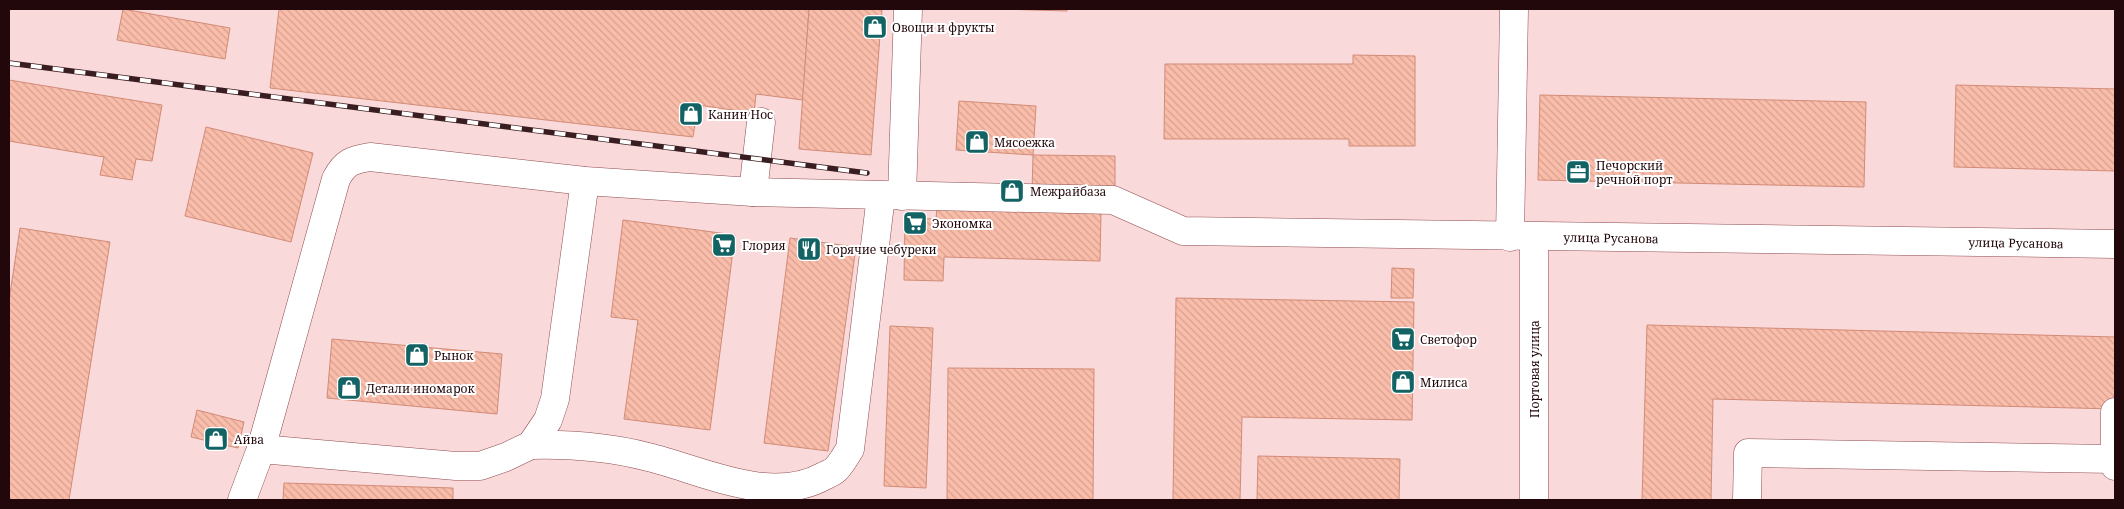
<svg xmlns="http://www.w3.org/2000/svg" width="2124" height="509" viewBox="0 0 2124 509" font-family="'Noto Serif',serif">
  <defs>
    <pattern id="building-back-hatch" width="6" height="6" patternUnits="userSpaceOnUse" patternTransform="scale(1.25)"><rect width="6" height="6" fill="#fabdaa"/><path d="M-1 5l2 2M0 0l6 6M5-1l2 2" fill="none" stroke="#d6a191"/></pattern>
  </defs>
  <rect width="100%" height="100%" fill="#f9d9d9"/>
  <g fill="url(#building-back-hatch)" stroke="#d28b77">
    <path d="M123,9L230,28L225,59L117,40Z"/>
    <path d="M279,9H809L803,100L756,94L754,113L698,105L693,137L270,88Z"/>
    <path d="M809,9H882L871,155L799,149Z"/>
    <path d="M999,9H1067V11Z"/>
    <path d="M1353,55L1415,56V146H1349V139H1164L1165,64H1353Z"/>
    <path d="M9,80L162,105L152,161L136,159L132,180L100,175L104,157L9,141Z"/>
    <path d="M1956,85L2115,89V171L1954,167Z"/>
    <path d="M1540,95L1866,102L1864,187L1538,180Z"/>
    <path d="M959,101L1036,106L1033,155L956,150Z"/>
    <path d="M206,127L313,153L291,242L185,216Z"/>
    <path d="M1033,155L1115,156V193L1032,192Z"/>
    <path d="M937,207L1101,212L1100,261L944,257L943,281L904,280L905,218L936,219Z"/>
    <path d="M623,220L735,235L710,430L624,419L638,320L611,317Z"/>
    <path d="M20,228L110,242L69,500H9V300Z"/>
    <path d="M790,238L856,247L828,451L764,443Z"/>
    <path d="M1392,268L1414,269L1413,298H1391Z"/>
    <path d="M1176,298L1414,302L1412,420L1242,417L1240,500H1173Z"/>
    <path d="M1647,325L2115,337V409L1713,399L1711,500H1642Z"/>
    <path d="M890,326L933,328L926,488L884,486Z"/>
    <path d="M332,339L502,354L497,414L327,398Z"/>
    <path d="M948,368L1094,369L1093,500H947Z"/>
    <path d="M197,410L244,422L238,448L191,437Z"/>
    <path d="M1258,456L1400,459L1399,500H1257Z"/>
    <path d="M284,483L453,488V500H283Z"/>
  </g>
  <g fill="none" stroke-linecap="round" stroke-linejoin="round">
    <defs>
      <g id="minor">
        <path d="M753,192L761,122"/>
        <path d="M902,196L908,9"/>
        <path d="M1510,237L1514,9"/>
        <path d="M2115,412V466"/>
        <path d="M531,445C571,444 609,447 648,457C702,470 770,506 824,476C828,474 834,472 837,468C842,463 846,455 850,449L881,196"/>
        <path d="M261,449L456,466H480L506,457L531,445L548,420L555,399L585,181"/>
        <path d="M242,500L261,449L336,179C345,162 352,160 370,157L585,181L753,192L1113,200L1183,231L2115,244"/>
        <path d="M1534,500V237"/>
        <path d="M1747,500L1748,453L2115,459"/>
      </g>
    </defs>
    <use href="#minor" stroke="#904c50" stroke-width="29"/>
    <use href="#minor" stroke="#fff" stroke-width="28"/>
    <defs>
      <path id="rail" d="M9,63L867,173"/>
    </defs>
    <use href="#rail" stroke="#391d20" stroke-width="5.5"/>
    <use href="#rail" stroke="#fff" stroke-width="4" stroke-dasharray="11" stroke-linecap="butt"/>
  </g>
  <defs>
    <symbol id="shop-square" viewBox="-11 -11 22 22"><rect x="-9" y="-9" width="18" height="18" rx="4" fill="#136365" stroke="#fff"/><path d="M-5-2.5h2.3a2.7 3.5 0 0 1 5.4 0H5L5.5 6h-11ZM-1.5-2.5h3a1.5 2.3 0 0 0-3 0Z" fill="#fff"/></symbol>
    <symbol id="office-square" viewBox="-11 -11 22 22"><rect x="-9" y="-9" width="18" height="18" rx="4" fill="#136365" stroke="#fff"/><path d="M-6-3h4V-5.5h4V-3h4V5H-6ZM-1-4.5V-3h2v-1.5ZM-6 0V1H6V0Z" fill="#fff"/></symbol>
    <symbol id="supermarket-square" viewBox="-11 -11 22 22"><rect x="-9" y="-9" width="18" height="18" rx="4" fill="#136365" stroke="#fff"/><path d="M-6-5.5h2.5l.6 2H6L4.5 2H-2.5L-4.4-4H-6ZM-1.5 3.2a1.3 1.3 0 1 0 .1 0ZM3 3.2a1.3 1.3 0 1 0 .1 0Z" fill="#fff"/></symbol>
    <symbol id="restaurant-square" viewBox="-11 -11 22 22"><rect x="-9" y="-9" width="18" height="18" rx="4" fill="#136365" stroke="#fff"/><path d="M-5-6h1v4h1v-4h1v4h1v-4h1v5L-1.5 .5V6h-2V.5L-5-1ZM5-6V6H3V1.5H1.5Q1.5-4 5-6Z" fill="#fff"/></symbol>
  </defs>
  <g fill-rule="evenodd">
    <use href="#shop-square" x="861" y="13" width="28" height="28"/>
    <use href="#shop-square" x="677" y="100" width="28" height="28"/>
    <use href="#shop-square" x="963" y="128" width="28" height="28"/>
    <use href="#office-square" x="1564" y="158" width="28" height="28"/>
    <use href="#shop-square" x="998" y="177" width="28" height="28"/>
    <use href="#supermarket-square" x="901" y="209" width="28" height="28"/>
    <use href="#supermarket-square" x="710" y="231" width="28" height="28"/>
    <use href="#restaurant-square" x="795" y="235" width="28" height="28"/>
    <use href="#supermarket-square" x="1389" y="325" width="28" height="28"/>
    <use href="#shop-square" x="403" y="341" width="28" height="28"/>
    <use href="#shop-square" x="1389" y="368" width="28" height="28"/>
    <use href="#shop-square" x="335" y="374" width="28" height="28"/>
    <use href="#shop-square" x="202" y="425" width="28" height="28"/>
  </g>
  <g text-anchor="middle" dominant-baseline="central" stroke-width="4" stroke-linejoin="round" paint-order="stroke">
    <g font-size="12" fill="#23080b" stroke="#fff" text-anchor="start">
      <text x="892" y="27">Овощи и фрукты</text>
      <text x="708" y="114">Канин Нос</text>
      <text x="994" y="142">Мясоежка</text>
      <text x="1596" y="165">Печорский<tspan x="1596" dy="14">речной порт</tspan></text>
      <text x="1030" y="191">Межрайбаза</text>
      <text x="932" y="223">Экономка</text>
      <text x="742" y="245">Глория</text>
      <text x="826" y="249">Горячие чебуреки</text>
      <text x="1420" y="339">Светофор</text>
      <text x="434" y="355">Рынок</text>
      <text x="1420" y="382">Милиса</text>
      <text x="366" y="388">Детали иномарок</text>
      <text x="234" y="439">Айва</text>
    </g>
    <g font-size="12" fill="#23080b" stroke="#fff">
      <text transform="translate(1611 238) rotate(1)">улица Русанова</text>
      <text transform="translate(2016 243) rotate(1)">улица Русанова</text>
      <text transform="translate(1534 369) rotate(-90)">Портовая улица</text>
    </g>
  </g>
  <rect width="2124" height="509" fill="none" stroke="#23080b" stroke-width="20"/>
</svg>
